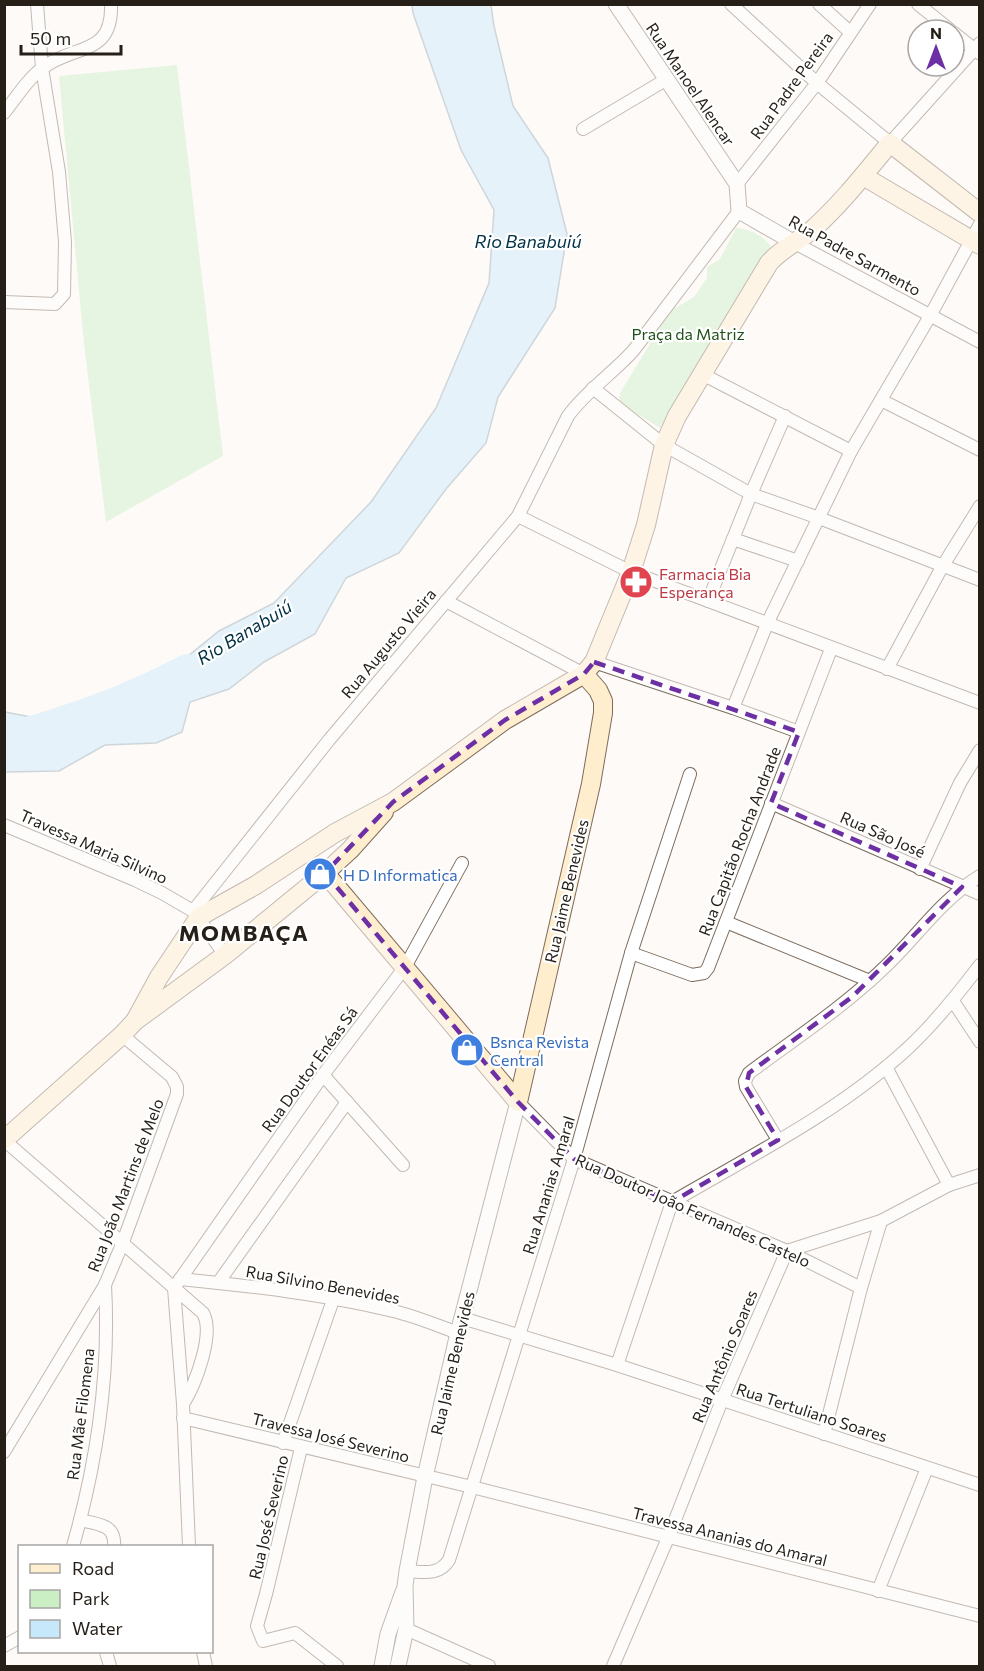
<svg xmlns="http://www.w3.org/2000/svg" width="984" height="1671" viewBox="0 0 984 1671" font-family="Commissioner,sans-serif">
  <rect width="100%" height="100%" fill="#fefaf7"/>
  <g fill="#cbefc5">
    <path d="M177,65L223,456L106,522L84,344L59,76Z"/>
    <path d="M736,228C749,228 768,238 773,250L761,265L660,428L621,404L619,399L620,393L670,311L694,297L707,278V267L720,259Z"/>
  </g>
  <path fill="#c7e8fa" stroke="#96acb6" stroke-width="1.5" d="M412,5H491L494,26L513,106L548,158L567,234L555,308L498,397L486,443L446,489L399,553L346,578L315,634L264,662L229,689L190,702L182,732L156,743L105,745L59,771L5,772V712L72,725L131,702L219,631L274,603L371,502L436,408L489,283L494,210L461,150L413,13Z"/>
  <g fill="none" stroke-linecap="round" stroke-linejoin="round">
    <path stroke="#c7e8fa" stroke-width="24" d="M4,732C22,732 37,726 54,721C100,707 145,688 187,666"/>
    <defs>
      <g id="minor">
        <path d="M731,4L817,83L890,143L980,43"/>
        <path d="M819,4L850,32"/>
        <path d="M918,4L950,30"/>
        <path d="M954,33L979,53"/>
        <path d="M4,113C16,98 28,78 44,67C75,44 113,56 111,4"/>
        <path d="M583,129L667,79"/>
        <path d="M737,184L817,83L870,4"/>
        <path d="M793,242L980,342"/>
        <path d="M4,302L55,304L64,294L65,242L59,172L42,68L37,4"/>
        <path d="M702,374L851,451"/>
        <path d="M593,388L664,445L751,494L819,518L980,580"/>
        <path d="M881,400L980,450"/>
        <path d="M518,516L631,572L980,703"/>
        <path d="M733,539L798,561"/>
        <path d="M446,601L584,674"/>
        <path d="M708,601L751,494L785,416"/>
        <path d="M594,662L733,708L799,732"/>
        <path d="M887,669L942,567L980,506"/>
        <path d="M733,708L767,624L851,451L930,316L980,224"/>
        <path d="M771,803L980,894"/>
        <path d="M4,825L135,880L162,893L193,911L225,955"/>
        <path d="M920,869L960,783L980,750"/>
        <path d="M193,911L329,740L518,516L568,416C586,391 612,374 633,351L739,211"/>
        <path d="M726,922L870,981"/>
        <path d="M631,953L692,975L704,973L708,968L831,649"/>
        <path d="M953,1001L980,1042"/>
        <path d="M886,1067L949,1185"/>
        <path d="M323,1075L403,1165"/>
        <path d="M518,1102L574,1159L787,1251L861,1288"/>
        <path d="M4,1140L203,1313C215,1334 195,1385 183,1404"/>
        <path d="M778,1140L746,1087L745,1081L749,1073C796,1038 845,1006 887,965C917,936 943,898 980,876"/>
        <path d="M180,1279C249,1286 325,1294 393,1311C415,1316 436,1325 458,1333"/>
        <path d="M218,1283L347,1102"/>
        <path d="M174,1288L323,1075L405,967L462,863"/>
        <path d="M174,1288L183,1404L189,1546"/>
        <path d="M462,1318L617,1365L980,1485"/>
        <path d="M617,1365L672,1202C752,1155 839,1112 908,1048C935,1023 958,994 980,965"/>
        <path d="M183,1418L472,1487L980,1616"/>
        <path d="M824,1434L861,1288L881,1221"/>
        <path d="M283,1443L333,1300"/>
        <path d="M301,1448L266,1594L257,1626L263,1641L295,1633L337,1666"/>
        <path d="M4,1452L105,1285L123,1242L177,1094V1087L172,1077L122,1035"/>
        <path d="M80,1520C97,1524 116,1524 114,1546"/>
        <path d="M73,1546C97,1462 110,1373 105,1285"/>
        <path d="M407,1571C423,1572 439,1576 449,1560L574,1159L631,953L690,774"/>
        <path d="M878,1591L927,1468"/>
        <path d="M406,1629L489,1666"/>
        <path d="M4,1646L20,1637"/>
        <path d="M106,1652L110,1666"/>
        <path d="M203,1652L206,1666"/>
        <path d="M613,1666L668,1538L722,1400L787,1251L881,1221L949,1185L980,1175"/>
      </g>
      <g id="tertiary">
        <path d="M616,4L737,184L739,211L793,242"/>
        <path d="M382,1666L388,1634L403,1592"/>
        <path d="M398,1666L406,1629L405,1586L407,1571L425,1477L458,1333L518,1102"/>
      </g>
      <g id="secondary">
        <path d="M863,176L980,245"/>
        <path d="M325,873L518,1102"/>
        <path d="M135,1021L159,977L199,917L256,885L335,833L393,802L505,720L584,674L594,662L631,572L646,525L664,445L677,416L769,263C782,248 798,242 813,229C841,204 866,172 890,143L980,213"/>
        <path d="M518,1102L591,784L603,713V701L598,690L584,674"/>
        <path d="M4,1140L122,1035L135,1021L225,955L325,873L350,850L384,812"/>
      </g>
    </defs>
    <use href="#minor" stroke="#7c6c5d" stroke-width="14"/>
    <use href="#tertiary" stroke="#7c6c5d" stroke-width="17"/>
    <use href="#secondary" stroke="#7c6c5d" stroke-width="20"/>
    <use href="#minor" stroke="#fff" stroke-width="12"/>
    <use href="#tertiary" stroke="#fff" stroke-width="15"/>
    <use href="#secondary" stroke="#ffeece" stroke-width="18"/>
  </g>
  <path d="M0 0H984V1671H0ZM594,662L799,732L771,803L962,887L852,997L749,1073L746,1087L778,1140L672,1202L574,1159L518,1102L325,873L393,802L505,720L584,674Z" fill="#fefaf7" fill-opacity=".55" fill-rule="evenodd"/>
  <path fill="none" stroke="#6d2fa4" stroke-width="4.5" stroke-dasharray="12 8" stroke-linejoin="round" d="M594,662L799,732L771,803L962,887L852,997L749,1073L746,1087L778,1140L672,1202L574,1159L518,1102L325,873L393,802L505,720L584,674Z"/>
  <defs>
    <symbol id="pharmacy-disc" viewBox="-11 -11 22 22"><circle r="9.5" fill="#e0444e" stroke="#fff"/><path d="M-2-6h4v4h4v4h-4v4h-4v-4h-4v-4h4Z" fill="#fff"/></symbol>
    <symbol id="shop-disc" viewBox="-11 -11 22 22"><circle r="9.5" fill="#3f7fe0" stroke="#fff"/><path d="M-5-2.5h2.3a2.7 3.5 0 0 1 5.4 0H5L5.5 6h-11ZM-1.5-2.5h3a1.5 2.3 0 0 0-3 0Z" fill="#fff"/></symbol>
  </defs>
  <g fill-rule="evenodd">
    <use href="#pharmacy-disc" x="617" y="563" width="38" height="38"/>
    <use href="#shop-disc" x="301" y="855" width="38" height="38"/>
    <use href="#shop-disc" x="448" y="1031" width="38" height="38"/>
  </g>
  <g text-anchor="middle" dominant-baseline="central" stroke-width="4.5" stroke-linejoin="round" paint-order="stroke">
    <g font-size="16" fill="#251f18" stroke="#fff">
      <text transform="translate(691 84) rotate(56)">Rua Manoel Alencar</text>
      <text transform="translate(791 85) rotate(-54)">Rua Padre Pereira</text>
      <text transform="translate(855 255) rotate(29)">Rua Padre Sarmento</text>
      <text transform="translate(388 643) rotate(-50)">Rua Augusto Vieira</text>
      <text transform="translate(883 834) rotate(24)">Rua São José</text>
      <text transform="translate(739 841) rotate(-69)">Rua Capitão Rocha Andrade</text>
      <text transform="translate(94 846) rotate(24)">Travessa Maria Silvino</text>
      <text transform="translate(566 891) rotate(-77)">Rua Jaime Benevides</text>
      <text transform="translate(309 1069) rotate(-54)">Rua Doutor Enéas Sá</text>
      <text transform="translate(125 1185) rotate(-69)">Rua João Martins de Melo</text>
      <text transform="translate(548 1185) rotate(-73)">Rua Ananias Amaral</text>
      <text transform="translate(693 1210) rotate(24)">Rua Doutor João Fernandes Castelo</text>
      <text transform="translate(323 1284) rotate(10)">Rua Silvino Benevides</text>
      <text transform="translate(724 1356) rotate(-67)">Rua Antônio Soares</text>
      <text transform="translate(452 1363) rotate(-77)">Rua Jaime Benevides</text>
      <text transform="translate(812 1412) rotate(18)">Rua Tertuliano Soares</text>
      <text transform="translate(80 1414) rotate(-83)">Rua Mãe Filomena</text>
      <text transform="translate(331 1437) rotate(14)">Travessa José Severino</text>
      <text transform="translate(268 1517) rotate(-77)">Rua José Severino</text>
      <text transform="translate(730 1536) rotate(14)">Travessa Ananias do Amaral</text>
    </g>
    <g font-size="16" fill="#215119" stroke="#fff">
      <text x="688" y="333">Praça da Matriz</text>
    </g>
    <g font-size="16" fill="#be3a42" stroke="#fff" text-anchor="start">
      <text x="659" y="573">Farmacia Bia<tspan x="659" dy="18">Esperança</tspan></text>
    </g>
    <g font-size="16" fill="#366cbe" stroke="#fff" text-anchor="start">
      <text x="343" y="874">H D Informatica</text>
      <text x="490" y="1041">Bsnca Revista<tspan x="490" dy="18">Central</tspan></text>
    </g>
    <g font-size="18" font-style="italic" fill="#003246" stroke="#fff">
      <text x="528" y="241">Rio Banabuiú</text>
      <text transform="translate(244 632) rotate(-31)">Rio Banabuiú</text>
    </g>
    <g font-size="22" font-weight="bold" letter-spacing="1.5" fill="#251f18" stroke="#fff">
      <text x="244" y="932">MOMBAÇA</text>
    </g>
  </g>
  <rect width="984" height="1671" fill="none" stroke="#251f18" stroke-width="12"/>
  <rect x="18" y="1545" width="195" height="108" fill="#ffffff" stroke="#a8a5a3" stroke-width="1.5"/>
  <rect x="30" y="1564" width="30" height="9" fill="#ffeece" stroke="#a8a5a3" stroke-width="1.5"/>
  <text x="72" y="1575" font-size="18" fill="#251f18">Road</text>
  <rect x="30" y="1590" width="30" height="18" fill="#cbefc5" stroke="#a8a5a3" stroke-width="1.5"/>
  <text x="72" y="1605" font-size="18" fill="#251f18">Park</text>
  <rect x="30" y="1620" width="30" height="18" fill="#c7e8fa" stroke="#a8a5a3" stroke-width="1.5"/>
  <text x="72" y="1635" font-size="18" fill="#251f18">Water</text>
  <g transform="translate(936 48)"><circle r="28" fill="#ffffff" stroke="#a8a5a3" stroke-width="1.5"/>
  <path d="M0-4.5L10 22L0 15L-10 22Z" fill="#6d2fa4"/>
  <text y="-9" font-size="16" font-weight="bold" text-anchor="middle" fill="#251f18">N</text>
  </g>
  <path d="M21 45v9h100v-9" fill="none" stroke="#251f18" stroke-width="3"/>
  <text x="30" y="45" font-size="18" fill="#251f18" stroke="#ffffff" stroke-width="4.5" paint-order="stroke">50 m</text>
</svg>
